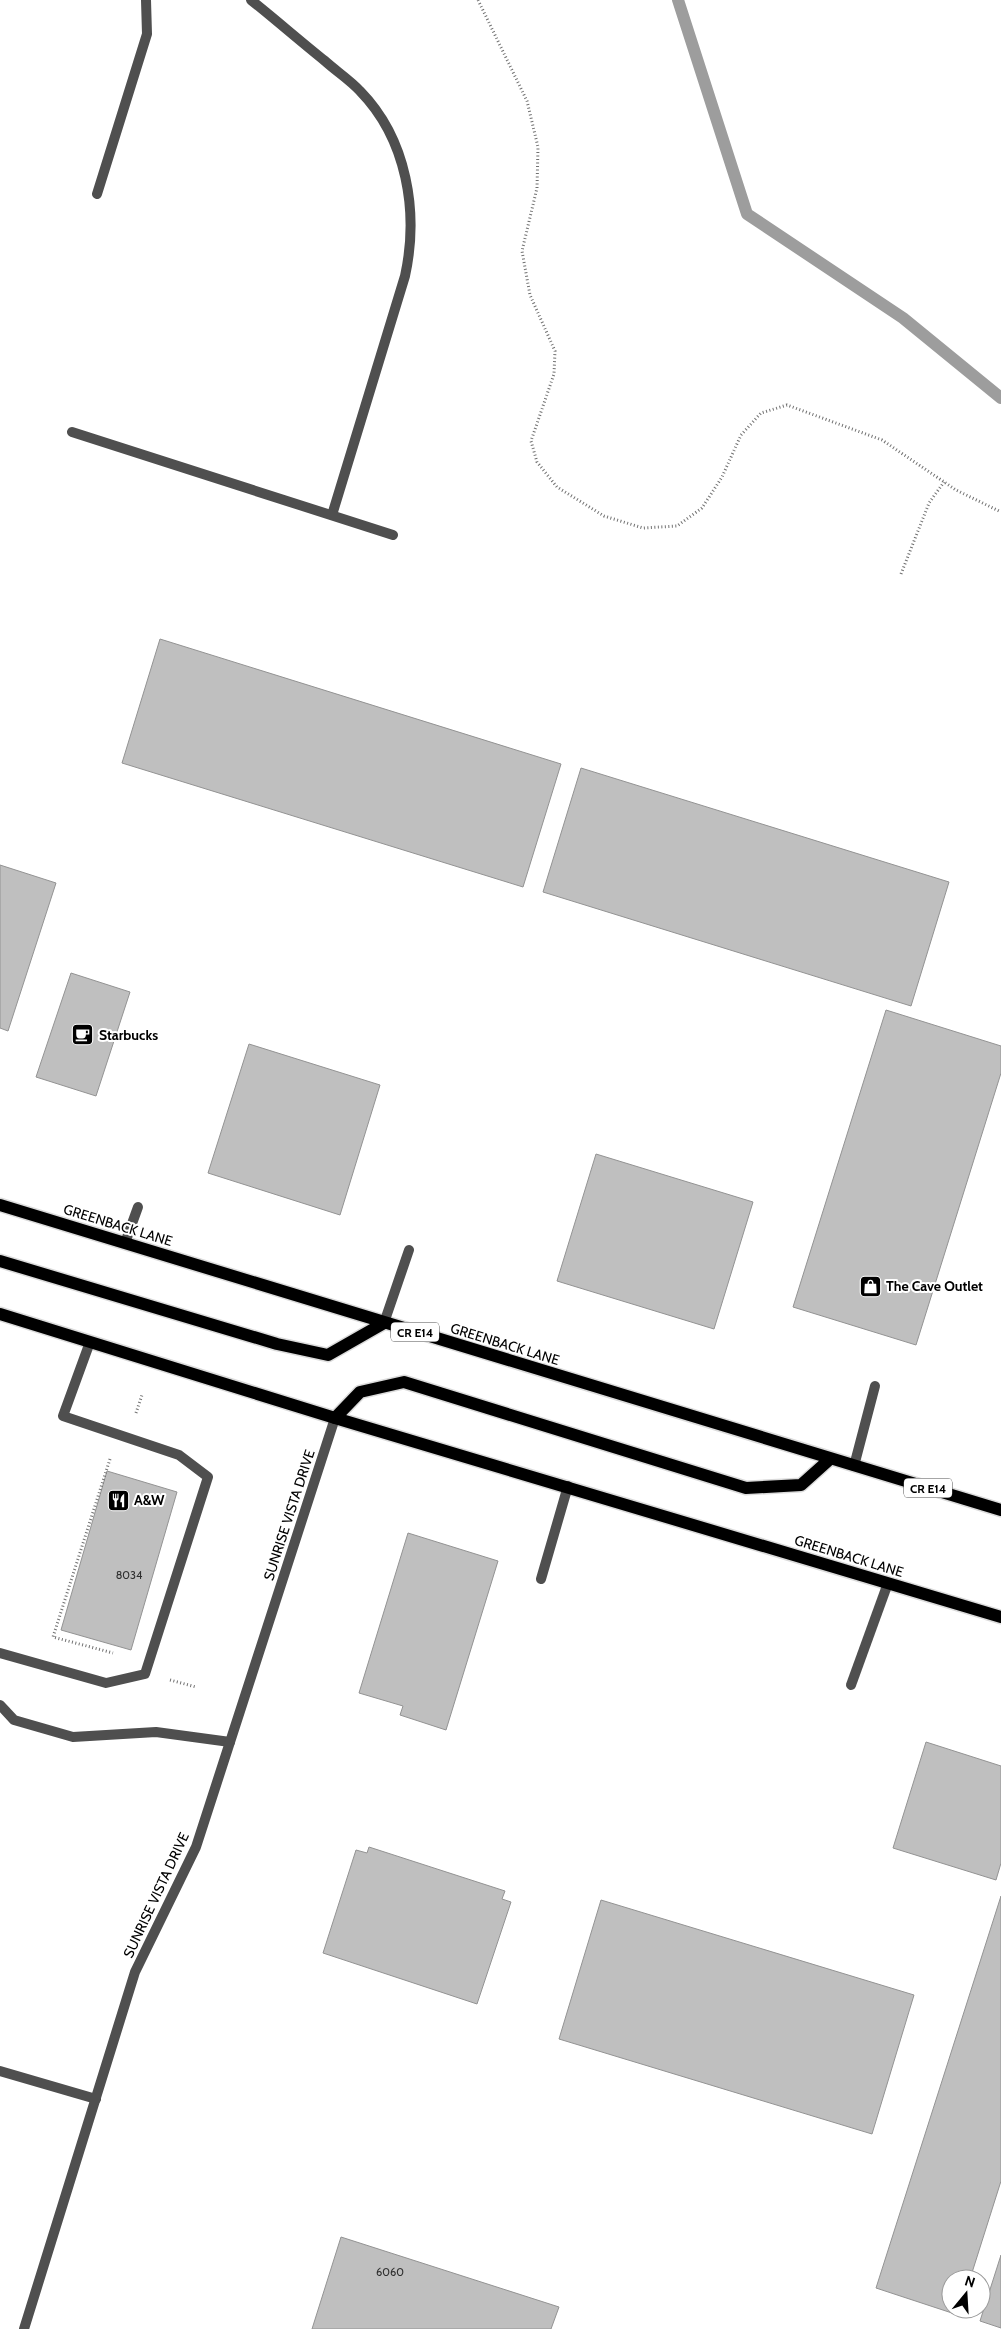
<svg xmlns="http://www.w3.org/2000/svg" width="1001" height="2329" viewBox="0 0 1001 2329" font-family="Cabin,sans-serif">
  <rect width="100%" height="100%" fill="#fff"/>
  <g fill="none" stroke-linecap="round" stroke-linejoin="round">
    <path stroke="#9d9d9d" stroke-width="12" d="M678,0L747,214L903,318L1001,398"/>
  </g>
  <g fill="#bfbfbf" stroke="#939393">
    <path d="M160,639L561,764L523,887L122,763Z"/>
    <path d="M581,768L949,882L911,1006L543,892Z"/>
    <path d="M0,865L56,883L8,1031L0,1028Z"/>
    <path d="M71,973L130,992L96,1096L36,1077Z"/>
    <path d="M886,1010L1001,1046V1073L916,1345L793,1307Z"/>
    <path d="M249,1044L380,1085L340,1215L208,1173Z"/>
    <path d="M596,1154L753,1202L714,1329L557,1281Z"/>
    <path d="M107,1471L177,1492L131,1650L61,1630Z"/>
    <path d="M408,1533L498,1561L446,1730L400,1715L403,1706L359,1693Z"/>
    <path d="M926,1742L1001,1766V1863L996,1880L893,1848Z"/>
    <path d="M369,1847L505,1891L502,1899L511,1902L477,2004L323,1953L356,1850L367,1853Z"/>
    <path d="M1001,1896V2181L970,2279H951V2309H960L958,2315L876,2288Z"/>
    <path d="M601,1900L914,1995L872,2134L559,2039Z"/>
    <path d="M341,2237L559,2307L551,2329H312Z"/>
    <path d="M1001,2255V2328L980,2321Z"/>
  </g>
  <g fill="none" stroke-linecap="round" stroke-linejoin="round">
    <defs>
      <g id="primary">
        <path d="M0,1205L1001,1510"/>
        <path d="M0,1261L277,1344L328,1355L384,1323"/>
        <path d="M0,1314L335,1418L1001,1617"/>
        <path d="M335,1418L360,1392L404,1382L746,1488L801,1485L830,1459"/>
      </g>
    </defs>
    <use href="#primary" stroke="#dbdbdb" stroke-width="15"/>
    <g stroke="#717171" stroke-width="3" stroke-dasharray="1 2.5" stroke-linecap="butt">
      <path d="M478,0L527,101L538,147L537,188L522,251L530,295L555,351L554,374L531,441L537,462L557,487L604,516L643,528L677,526L702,508L722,477L741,435L761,413L787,405L882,440L956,490L1001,512"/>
      <path d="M901,574L929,503L944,482"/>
      <path d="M136,1413L142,1395"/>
      <path d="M110,1459L53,1637L113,1653"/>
      <path d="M170,1680L196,1687"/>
    </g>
    <g stroke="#4f4f4f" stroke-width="10">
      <path d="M125,1243L138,1207"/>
      <path d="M384,1323L409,1250"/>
      <path d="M854,1466L875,1386"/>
      <path d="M541,1579L568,1486"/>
      <path d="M0,1653L106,1683L145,1674L208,1477L179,1455L63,1416L90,1342"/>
      <path d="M851,1685L888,1583"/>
      <path d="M0,1705L14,1720L73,1737L156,1732L230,1742"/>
      <path d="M0,2071L96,2099"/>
    </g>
    <g stroke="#4f4f4f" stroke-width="10">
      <path d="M251,0C276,20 300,41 325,61C336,71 350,80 360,91C407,139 419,212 405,276L332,515"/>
      <path d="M97,194L147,34L146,0"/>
      <path d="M72,432L393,535"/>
      <path d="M24,2329L135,1972L196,1847L335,1418"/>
    </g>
    <use href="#primary" stroke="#000" stroke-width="12"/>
  </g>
  <defs>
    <symbol id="cafe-square" viewBox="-11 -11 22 22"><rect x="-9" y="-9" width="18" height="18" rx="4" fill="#000" stroke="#fff"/><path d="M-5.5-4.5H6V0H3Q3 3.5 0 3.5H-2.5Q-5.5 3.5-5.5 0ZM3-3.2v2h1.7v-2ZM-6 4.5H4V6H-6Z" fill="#fff"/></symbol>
    <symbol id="shop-square" viewBox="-11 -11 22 22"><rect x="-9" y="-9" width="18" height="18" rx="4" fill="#000" stroke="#fff"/><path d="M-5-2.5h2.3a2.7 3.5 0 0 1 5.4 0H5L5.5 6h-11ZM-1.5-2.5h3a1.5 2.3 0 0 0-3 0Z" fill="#fff"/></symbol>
    <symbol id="restaurant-square" viewBox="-11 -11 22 22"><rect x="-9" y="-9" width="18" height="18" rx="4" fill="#000" stroke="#fff"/><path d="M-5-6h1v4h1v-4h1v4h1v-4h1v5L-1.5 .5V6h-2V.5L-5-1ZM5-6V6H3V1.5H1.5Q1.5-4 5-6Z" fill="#fff"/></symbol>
  </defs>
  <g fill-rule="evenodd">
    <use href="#cafe-square" x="70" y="1022" width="25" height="25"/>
    <use href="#shop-square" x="858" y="1274" width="25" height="25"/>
    <use href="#restaurant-square" x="106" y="1488" width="25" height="25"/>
  </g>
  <g text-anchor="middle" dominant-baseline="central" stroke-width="4" stroke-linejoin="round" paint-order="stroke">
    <g font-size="11" fill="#303030">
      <text x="129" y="1575">8034</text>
      <text x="390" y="2272">6060</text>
    </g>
    <g fill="#fff" stroke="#4c4c4c" stroke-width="1">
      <rect x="391" y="1322.5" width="48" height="19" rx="4"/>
      <rect x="904" y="1478.5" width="48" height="19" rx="4"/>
    </g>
    <g font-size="12" font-weight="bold" fill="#000">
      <text x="415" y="1332">CR E14</text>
      <text x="928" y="1488">CR E14</text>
    </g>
    <g font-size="14" font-weight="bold" fill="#000" stroke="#fff" text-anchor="start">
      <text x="99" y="1035">Starbucks</text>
      <text x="886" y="1286">The Cave Outlet</text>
      <text x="134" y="1500">A&amp;W</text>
    </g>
    <g font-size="14" fill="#000" stroke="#fff">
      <text transform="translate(118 1225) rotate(17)">GREENBACK LANE</text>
      <text transform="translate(505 1344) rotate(17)">GREENBACK LANE</text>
      <text transform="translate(289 1515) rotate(-72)">SUNRISE VISTA DRIVE</text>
      <text transform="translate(849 1556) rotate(17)">GREENBACK LANE</text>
      <text transform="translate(156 1895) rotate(-65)">SUNRISE VISTA DRIVE</text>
    </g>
  </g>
  <g transform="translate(966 2294) rotate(18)"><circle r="24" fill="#ffffff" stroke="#999999"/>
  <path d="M0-4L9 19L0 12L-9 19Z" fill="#000000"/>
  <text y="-8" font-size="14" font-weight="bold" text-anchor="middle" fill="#000000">N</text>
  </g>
</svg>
